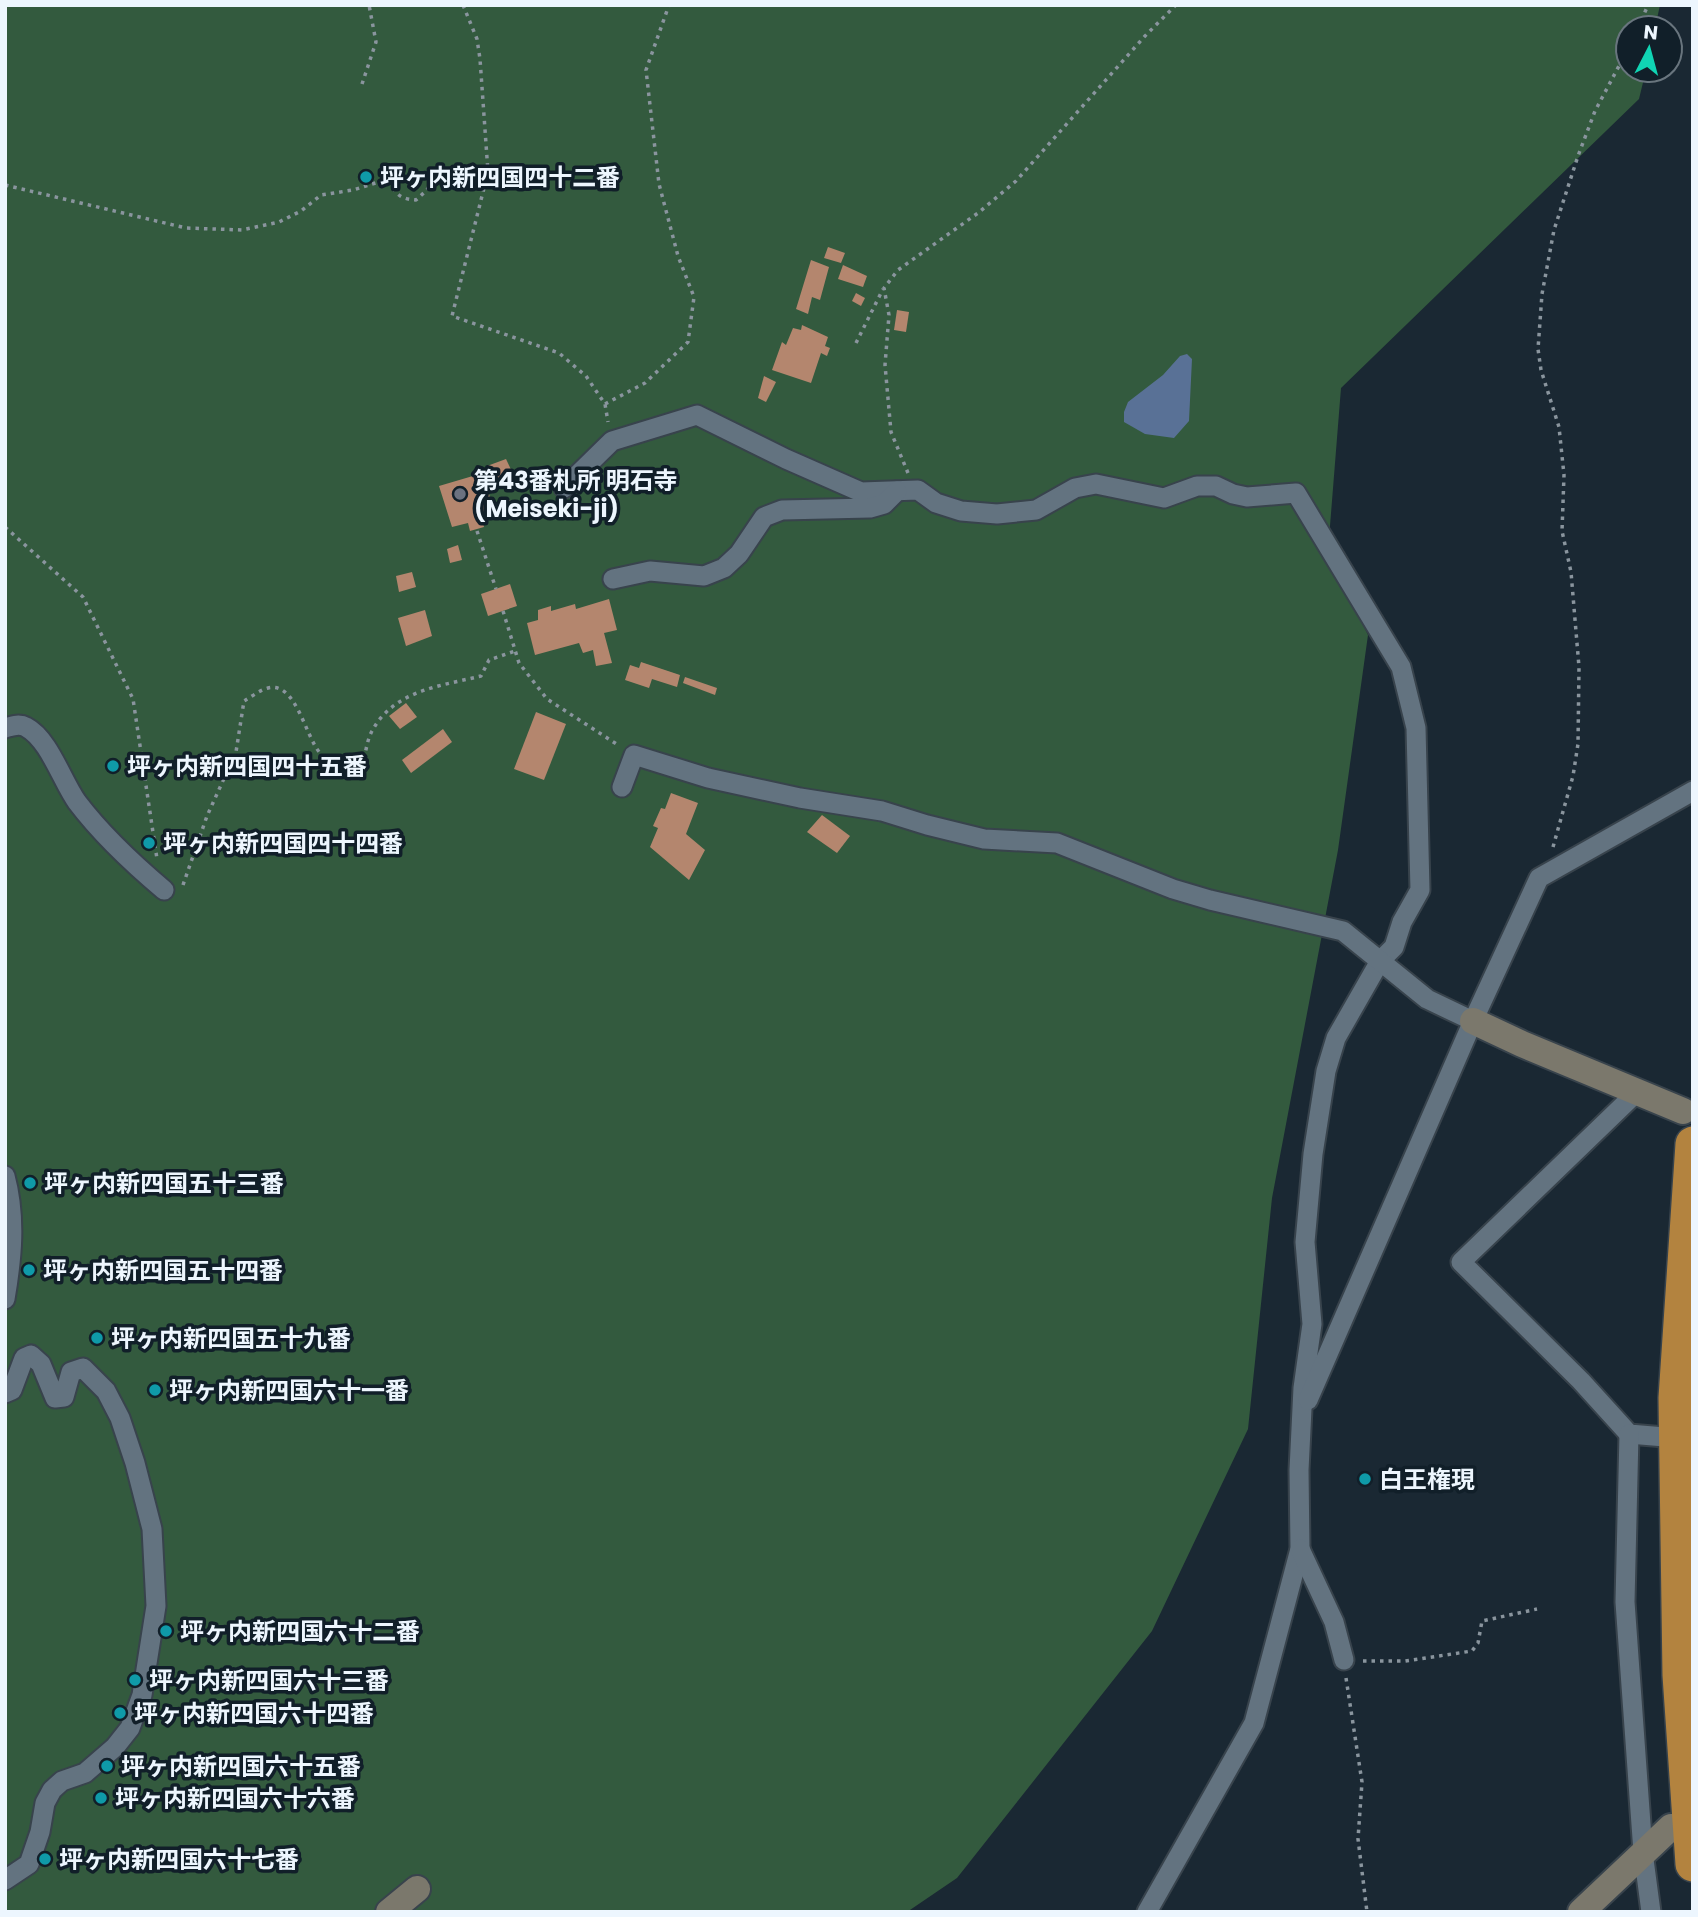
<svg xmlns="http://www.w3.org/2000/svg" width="1698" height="1917" viewBox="0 0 1698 1917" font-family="Poppins,'Noto Sans JP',sans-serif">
  <rect width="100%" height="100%" fill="#1a2833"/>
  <path fill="#335a3e" d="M5,5H1660L1655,28H1628V70H1646L1639,99L1341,388L1328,551L1368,635L1338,850L1272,1198L1248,1429L1152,1631L957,1878L907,1912H5Z"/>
  <path fill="#597196" d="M1187,354L1192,359L1189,421L1174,438L1145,434L1124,422V412L1128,402L1163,375L1180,356Z"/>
  <g fill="#b4866e">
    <path d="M828,247L845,253L841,263L824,258Z"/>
    <path d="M811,260L829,267L820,300L812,297L808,314L796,309Z"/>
    <path d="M843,265L867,276L863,287L838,279Z"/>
    <path d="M856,293L865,298L861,306L852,301Z"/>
    <path d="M897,310L909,312L906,332L894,330Z"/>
    <path d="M802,325L828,337L825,346L830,348L827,356L821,353L811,383L772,370L782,342L786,345L793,328L801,330Z"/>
    <path d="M764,376L776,382L766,402L758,398Z"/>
    <path d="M506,459L514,476L497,484L487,466Z"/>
    <path d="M483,473L495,515L482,519L484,527L470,531L468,523L452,527L439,486Z"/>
    <path d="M510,500L515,514L501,519L497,506Z"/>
    <path d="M458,545L462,560L450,563L447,549Z"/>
    <path d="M412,572L416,587L399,592L396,576Z"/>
    <path d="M510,584L517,606L488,616L481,594Z"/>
    <path d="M609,599L617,630L604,633L612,663L596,666L593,650L583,653L579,643L535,655L527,623L538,620V610L551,606V611L575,604L576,609Z"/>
    <path d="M425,610L432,636L406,646L398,618Z"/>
    <path d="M641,662L680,675L677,687L652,679L649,688L625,680L630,665L639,668Z"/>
    <path d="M685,677L717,688L715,695L683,683Z"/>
    <path d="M406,703L417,717L400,729L389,716Z"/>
    <path d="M536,712L566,724L544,780L514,769Z"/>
    <path d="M443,729L452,742L411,773L402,760Z"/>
    <path d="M671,793L698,803L686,834L705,850L689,880L650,847L658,828L653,826L661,808L665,809Z"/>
    <path d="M822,815L850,836L837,853L807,832Z"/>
  </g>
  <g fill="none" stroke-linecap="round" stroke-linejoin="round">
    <defs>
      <g id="street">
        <path d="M564,488L612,441L697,415L786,459L861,492L918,490L936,503L961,511L997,514L1036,510L1075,488L1096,484L1164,498L1197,486H1216L1233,494L1247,497L1296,493L1401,667L1416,728L1420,890L1402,922L1394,947L1380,961L1336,1038L1326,1071L1313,1154L1305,1242L1312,1324L1303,1388L1299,1470L1300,1549L1254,1723L1147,1912"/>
        <path d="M613,579L650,571L704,576L724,568L739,554L764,517L782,510L870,508L884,504L897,491"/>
        <path d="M5,728C12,726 19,723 26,727C49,739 62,781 77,802C102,835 132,863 164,890"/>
        <path d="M622,787L634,755L708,778L800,798L882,811L927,825L984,839L1057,843L1173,889L1210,900L1343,931L1427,999L1473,1021"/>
        <path d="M1637,1092L1461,1262L1581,1381L1629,1434L1665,1437"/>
        <path d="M5,1176C16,1217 12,1258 5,1299"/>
        <path d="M5,1393L12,1390L24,1358L31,1355L41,1364L55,1398L64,1397L71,1372L83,1368L106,1391L120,1418L135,1463L152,1529L156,1606L142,1695L130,1728L115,1747L85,1773L62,1781L52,1790L45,1803L40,1832L29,1864L5,1880"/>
        <path d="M1308,1400L1473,1021L1539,878L1693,791"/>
        <path d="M1629,1434L1625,1602L1643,1852L1651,1912"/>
        <path d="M1300,1549L1334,1622L1344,1660"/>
      </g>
      <g id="secondary">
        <path d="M1473,1021L1522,1044L1683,1111"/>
        <path d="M389,1912L417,1889"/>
        <path d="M1581,1912L1671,1827"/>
      </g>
      <path id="highway" d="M1693,1144L1676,1398L1680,1675L1693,1864"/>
    </defs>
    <use href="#street" stroke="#38434c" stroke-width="23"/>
    <use href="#secondary" stroke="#38434c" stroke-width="30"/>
    <use href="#highway" stroke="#38434c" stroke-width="38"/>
    <g stroke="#8a959e" stroke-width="3.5" stroke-dasharray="3.5 5" stroke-linecap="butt">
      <path d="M463,5L477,39L480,59L488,172L452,316L559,353L586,376L605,404L608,422"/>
      <path d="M1638,28L1648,5"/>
      <path d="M362,84L376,42L369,5"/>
      <path d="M5,185L186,228L242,230L279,222L301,211L321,195L353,190L385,180L390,182C396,195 401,199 416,200L427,190L434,177L454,170L488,172"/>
      <path d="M856,343L883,289"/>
      <path d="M605,404L645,383L688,342L694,297L678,256L659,184L646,70L669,5"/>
      <path d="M908,473L891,432L885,365L889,315L884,288L898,270L978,213L1016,181L1145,36L1176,5"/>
      <path d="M5,527L83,597L133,699L157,859"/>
      <path d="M477,531L496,589"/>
      <path d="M503,611L519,663L547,699L618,745"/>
      <path d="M1553,847L1573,776L1578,744L1579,667L1571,572L1562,531L1564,475L1559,427L1541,370L1538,349L1542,294L1554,230L1578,156L1595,111L1628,49"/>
      <path d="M183,885L207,816L236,752L244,701C251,697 260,690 268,688C296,681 305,736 320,753C326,760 339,766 347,771L363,762C366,752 367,740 372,731C394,690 441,686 481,676L489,660L515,651"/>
      <path d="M1363,1661H1405L1472,1651L1478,1643L1482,1621L1537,1609"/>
      <path d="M1346,1678L1362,1782L1358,1839L1367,1912"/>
    </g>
    <use href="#street" stroke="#637380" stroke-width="19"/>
    <use href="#secondary" stroke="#7b786c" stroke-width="26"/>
    <use href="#highway" stroke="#b3833f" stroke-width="35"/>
  </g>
  <g fill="#0f9aa8" stroke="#111f29" stroke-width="2.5">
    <circle cx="366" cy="177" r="7"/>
    <circle cx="113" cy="766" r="7"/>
    <circle cx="149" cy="843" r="7"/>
    <circle cx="30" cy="1183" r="7"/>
    <circle cx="29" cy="1270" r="7"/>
    <circle cx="97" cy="1338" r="7"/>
    <circle cx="155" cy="1390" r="7"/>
    <circle cx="1365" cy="1479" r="7"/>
    <circle cx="166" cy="1631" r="7"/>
    <circle cx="135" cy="1680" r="7"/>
    <circle cx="120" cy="1713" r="7"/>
    <circle cx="107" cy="1766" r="7"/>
    <circle cx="101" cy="1798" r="7"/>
    <circle cx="45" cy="1859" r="7"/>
  </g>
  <circle fill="#6b7280" stroke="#111f29" stroke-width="2.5" cx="460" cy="494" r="7"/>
  <g text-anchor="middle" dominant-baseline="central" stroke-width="7" stroke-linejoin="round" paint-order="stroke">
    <g font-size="24" font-weight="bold" fill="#edf6fe" stroke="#111f29" text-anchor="start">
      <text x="380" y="177">坪ヶ内新四国四十二番</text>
      <text x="474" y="480">第43番札所 明石寺<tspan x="474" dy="28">(Meiseki-ji)</tspan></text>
      <text x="127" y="766">坪ヶ内新四国四十五番</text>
      <text x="163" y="843">坪ヶ内新四国四十四番</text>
      <text x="44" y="1183">坪ヶ内新四国五十三番</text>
      <text x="43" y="1270">坪ヶ内新四国五十四番</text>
      <text x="111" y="1338">坪ヶ内新四国五十九番</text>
      <text x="169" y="1390">坪ヶ内新四国六十一番</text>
      <text x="1379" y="1479">白王権現</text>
      <text x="180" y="1631">坪ヶ内新四国六十二番</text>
      <text x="149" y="1680">坪ヶ内新四国六十三番</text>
      <text x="134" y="1713">坪ヶ内新四国六十四番</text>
      <text x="121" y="1766">坪ヶ内新四国六十五番</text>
      <text x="115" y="1798">坪ヶ内新四国六十六番</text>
      <text x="59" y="1859">坪ヶ内新四国六十七番</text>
    </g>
  </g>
  <rect width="1698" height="1917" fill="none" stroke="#edf6fe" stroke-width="14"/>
  <g transform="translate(1649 49) rotate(6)"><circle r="33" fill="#111f29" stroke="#69757e" stroke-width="2"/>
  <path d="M0-5L12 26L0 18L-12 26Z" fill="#10d5b4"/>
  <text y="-10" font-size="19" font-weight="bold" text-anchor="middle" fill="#edf6fe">N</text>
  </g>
</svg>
